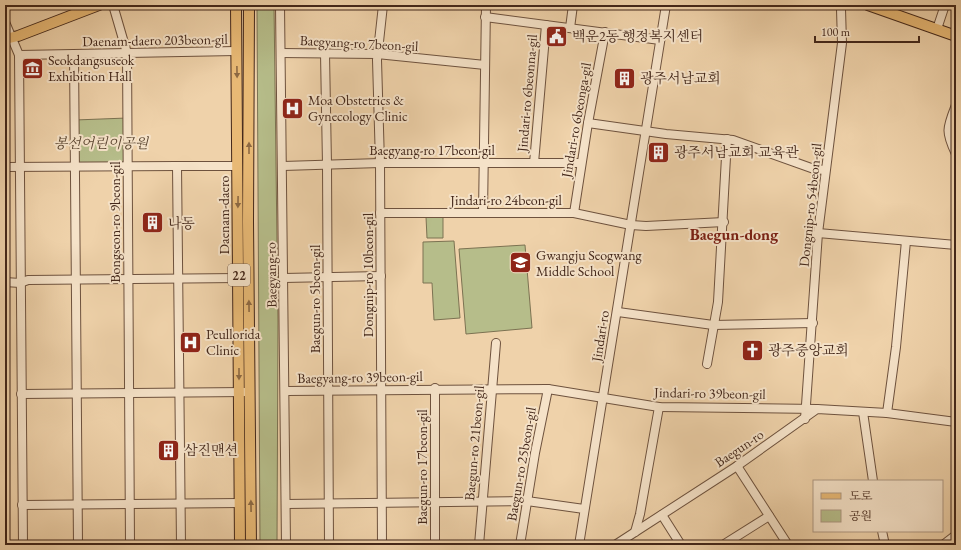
<svg xmlns="http://www.w3.org/2000/svg" width="961" height="550" viewBox="0 0 961 550" font-family="'EB Garamond','Noto Serif KR',serif">
  <rect width="100%" height="100%" fill="#efd2aa"/>
  <filter id="stains"><feTurbulence type="fractalNoise" baseFrequency=".005" numOctaves="4"/><feColorMatrix values="0 0 0 0 .2 0 0 0 0 .09 0 0 0 0 .02 0 0 0 .5 -.17"/></filter>
  <radialGradient id="worn" r=".72"><stop offset=".6" stop-color="#630" stop-opacity="0"/><stop offset="1" stop-color="#630" stop-opacity=".3"/></radialGradient>
  <g fill="#b6bd8a" stroke="#7c7252">
    <path d="M257,5H274L278,322L277,545H260Z"/>
    <path d="M127,118L128,166H75V120Z"/>
    <path d="M426,217H443V238H427Z"/>
    <path d="M454,241L460,318L434,320L432,283H423V242Z"/>
    <path d="M525,245L532,328L466,334L459,249Z"/>
  </g>
  <g fill="none" stroke-linecap="round" stroke-linejoin="round">
    <defs>
      <g id="minor">
        <path d="M113,5L127,53L130,545"/>
        <path d="M280,5L286,545"/>
        <path d="M485,17L660,40"/>
        <path d="M5,22L19,55L23,545"/>
        <path d="M570,28L573,5"/>
        <path d="M937,29L945,5"/>
        <path d="M281,53L377,54L485,65"/>
        <path d="M325,53L327,165L329,545"/>
        <path d="M74,54L78,545"/>
        <path d="M19,55L236,51"/>
        <path d="M956,105C947,128 945,131 956,154"/>
        <path d="M588,123L666,134L733,140L814,169L825,170"/>
        <path d="M534,163L546,25"/>
        <path d="M283,166L380,163H581"/>
        <path d="M5,167L177,166"/>
        <path d="M380,213H574L631,225L646,226L724,222"/>
        <path d="M483,213L486,5"/>
        <path d="M574,213L588,123L605,32"/>
        <path d="M818,233L956,245"/>
        <path d="M284,278L381,276"/>
        <path d="M5,282L20,283L28,280L239,278"/>
        <path d="M618,312L713,325L813,323"/>
        <path d="M707,364L718,302L727,139"/>
        <path d="M286,391L548,389L659,407L817,409"/>
        <path d="M21,394L245,392"/>
        <path d="M863,412L873,481"/>
        <path d="M887,413L896,347L906,241"/>
        <path d="M805,419L818,233L842,43L841,9L839,5"/>
        <path d="M737,466L788,545"/>
        <path d="M286,504L527,501L584,509"/>
        <path d="M22,505L240,503"/>
        <path d="M662,515L681,545"/>
        <path d="M882,531L885,545"/>
        <path d="M635,532L640,514L659,407"/>
        <path d="M181,545L177,166H238"/>
        <path d="M382,545L380,163L377,60L383,5"/>
        <path d="M435,545V388"/>
        <path d="M479,545L496,343"/>
        <path d="M520,545L535,453L548,389"/>
        <path d="M579,545L666,5"/>
        <path d="M615,545L737,466L817,409L887,413L956,422"/>
        <path d="M723,545L769,516"/>
        <path d="M943,545L956,535"/>
      </g>
      <g id="major">
        <path d="M236,5L240,545"/>
        <path d="M249,5L248,222L251,545"/>
        <path d="M868,5L956,36"/>
        <path d="M5,39L18,36L99,5"/>
      </g>
    </defs>
    <use href="#minor" stroke="#6e523e" stroke-width="10"/>
    <use href="#major" stroke="#43271a" stroke-width="12"/>
    <use href="#minor" stroke="#f5e2c8" stroke-width="8"/>
    <use href="#major" stroke="#e8b975" stroke-width="10"/>
  </g>
  <defs><path id="oneway-solid" d="M-6-.8H1V-3.2L6.5 0L1 3.2V.8H-6Z"/></defs>
  <g fill="#8d6943">
    <use href="#oneway-solid" transform="translate(237 72) rotate(89)"/>
    <use href="#oneway-solid" transform="translate(249 148) rotate(-90)"/>
    <use href="#oneway-solid" transform="translate(238 202) rotate(91)"/>
    <use href="#oneway-solid" transform="translate(249 306) rotate(-91)"/>
    <use href="#oneway-solid" transform="translate(239 374) rotate(90)"/>
    <use href="#oneway-solid" transform="translate(251 506) rotate(-91)"/>
  </g>
  <defs>
    <symbol id="civic-square" viewBox="-11 -11 22 22"><rect x="-9" y="-9" width="18" height="18" rx="4" fill="#8f2418" stroke="#f5e2c8"/><path d="M-.6-6.5H3V-4.5H.6V-3L4-1V1h2V6H-6V1h2V-1L-.6-3ZM-1.2 2.5V6h2.4V2.5Z" fill="#fff"/></symbol>
    <symbol id="museum-square" viewBox="-11 -11 22 22"><rect x="-9" y="-9" width="18" height="18" rx="4" fill="#8f2418" stroke="#f5e2c8"/><path d="M0-6L6-3V-2H-6V-3ZM-5-1h2V3h-2ZM-1-1h2V3h-2ZM3-1h2V3H3ZM-6 4H6V6H-6Z" fill="#fff"/></symbol>
    <symbol id="building-square" viewBox="-11 -11 22 22"><rect x="-9" y="-9" width="18" height="18" rx="4" fill="#8f2418" stroke="#f5e2c8"/><path d="M-4-6H4V6H1V3H-1V6H-4ZM-2.5-4.3h1.7v1.8h-1.7ZM.8-4.3h1.7v1.8H.8ZM-2.5-1h1.7V.8h-1.7ZM.8-1h1.7V.8H.8Z" fill="#fff"/></symbol>
    <symbol id="hospital-square" viewBox="-11 -11 22 22"><rect x="-9" y="-9" width="18" height="18" rx="4" fill="#8f2418" stroke="#f5e2c8"/><path d="M-5-5h3v3.5h4V-5h3V5h-3V1.5h-4V5h-3Z" fill="#fff"/></symbol>
    <symbol id="school-square" viewBox="-11 -11 22 22"><rect x="-9" y="-9" width="18" height="18" rx="4" fill="#8f2418" stroke="#f5e2c8"/><path d="M0-5L7-2L0 1L-7-2ZM-4 1L0 2.5L4 1V4Q0 6-4 4Z" fill="#fff"/></symbol>
    <symbol id="church-square" viewBox="-11 -11 22 22"><rect x="-9" y="-9" width="18" height="18" rx="4" fill="#8f2418" stroke="#f5e2c8"/><path d="M-1.2-6h2.4v3.5h3.3v2.4h-3.3V6h-2.4V-.1h-3.3v-2.4h3.3Z" fill="#fff"/></symbol>
  </defs>
  <g fill-rule="evenodd">
    <use href="#civic-square" x="544" y="24" width="25" height="25"/>
    <use href="#museum-square" x="20" y="56" width="25" height="25"/>
    <use href="#building-square" x="612" y="66" width="25" height="25"/>
    <use href="#hospital-square" x="280" y="96" width="25" height="25"/>
    <use href="#building-square" x="646" y="140" width="25" height="25"/>
    <use href="#building-square" x="140" y="210" width="25" height="25"/>
    <use href="#school-square" x="508" y="250" width="25" height="25"/>
    <use href="#hospital-square" x="178" y="330" width="25" height="25"/>
    <use href="#church-square" x="740" y="338" width="25" height="25"/>
    <use href="#building-square" x="156" y="438" width="25" height="25"/>
  </g>
  <g text-anchor="middle" dominant-baseline="central" stroke-width="4" stroke-linejoin="round" paint-order="stroke">
    <rect fill="#f5e2c8" stroke="#785f4e" stroke-width="1" x="228" y="264" width="22" height="22" rx="3"/>
    <g font-size="13" font-weight="bold" fill="#43271a">
      <text x="239" y="275">22</text>
    </g>
    <g font-size="14" fill="#43271a" stroke="#f5e2c8" text-anchor="start">
      <text x="572" y="36">백운2동 행정복지센터</text>
      <text x="48" y="60">Seokdangsuseok<tspan x="48" dy="16">Exhibition Hall</tspan></text>
      <text x="640" y="78">광주서남교회</text>
      <text x="308" y="100">Moa Obstetrics &amp;<tspan x="308" dy="16">Gynecology Clinic</tspan></text>
      <text x="674" y="152">광주서남교회 교육관</text>
      <text x="168" y="223">나동</text>
      <text x="536" y="255">Gwangju Seogwang<tspan x="536" dy="16">Middle School</tspan></text>
      <text x="206" y="334">Peullorida<tspan x="206" dy="16">Clinic</tspan></text>
      <text x="768" y="350">광주중앙교회</text>
      <text x="184" y="450">삼진맨션</text>
    </g>
    <g font-size="14" fill="#43271a" stroke="#f5e2c8">
      <text transform="translate(155 40) rotate(-1)">Daenam-daero 203beon-gil</text>
      <text transform="translate(359 43) rotate(3)">Baegyang-ro 7beon-gil</text>
      <text transform="translate(527 93) rotate(-85)">Jindari-ro 6beonna-gil</text>
      <text transform="translate(576 120) rotate(-80)">Jindari-ro 6beonga-gil</text>
      <text x="432" y="150">Baegyang-ro 17beon-gil</text>
      <text x="506" y="200">Jindari-ro 24beon-gil</text>
      <text transform="translate(810 205) rotate(-84)">Dongnip-ro 54beon-gil</text>
      <text transform="translate(224 215) rotate(-90)">Daenam-daero</text>
      <text transform="translate(115 222) rotate(-90)">Bongseon-ro 9beon-gil</text>
      <text transform="translate(271 275) rotate(-91)">Baegyang-ro</text>
      <text transform="translate(368 275) rotate(-90)">Dongnip-ro 10beon-gil</text>
      <text transform="translate(315 299) rotate(-90)">Baegun-ro 5beon-gil</text>
      <text transform="translate(600 336) rotate(-81)">Jindari-ro</text>
      <text transform="translate(360 377) rotate(-1)">Baegyang-ro 39beon-gil</text>
      <text transform="translate(710 393) rotate(1)">Jindari-ro 39beon-gil</text>
      <text transform="translate(474 443) rotate(-85)">Baegun-ro 21beon-gil</text>
      <text transform="translate(739 448) rotate(-34)">Baegun-ro</text>
      <text transform="translate(521 464) rotate(-80)">Baegun-ro 25beon-gil</text>
      <text transform="translate(422 467) rotate(-90)">Baegun-ro 17beon-gil</text>
    </g>
    <g font-size="14" font-style="italic" fill="#5a4530" stroke="#f5e2c8">
      <text x="101" y="143">봉선어린이공원</text>
    </g>
    <g font-size="16" font-weight="bold" fill="#7a1f14" stroke="#f5e2c8">
      <text x="734" y="234">Baegun-dong</text>
    </g>
  </g>
  <rect width="961" height="550" fill="none" stroke="#efd2aa" stroke-width="20"/>
  <rect x="6" y="6" width="949" height="538" fill="none" stroke="#43271a" stroke-width="2"/>
  <rect x="10" y="10" width="941" height="530" fill="none" stroke="#43271a"/>
  <rect x="813" y="480" width="130" height="52" fill="#f5e2c8" stroke="#ae9782"/>
  <rect x="821" y="493" width="20" height="6" fill="#e8b975" stroke="#ae9782"/>
  <text x="849" y="500" font-size="12" fill="#43271a">도로</text>
  <rect x="821" y="510" width="20" height="12" fill="#b6bd8a" stroke="#ae9782"/>
  <text x="849" y="520" font-size="12" fill="#43271a">공원</text>
  <path d="M815 36v6h104v-6" fill="none" stroke="#43271a" stroke-width="2"/>
  <text x="821" y="36" font-size="12" fill="#43271a" stroke="#f5e2c8" stroke-width="3" paint-order="stroke">100 m</text>
  <rect width="100%" height="100%" filter="url(#stains)"/>
  <rect width="100%" height="100%" fill="url(#worn)"/>
</svg>
